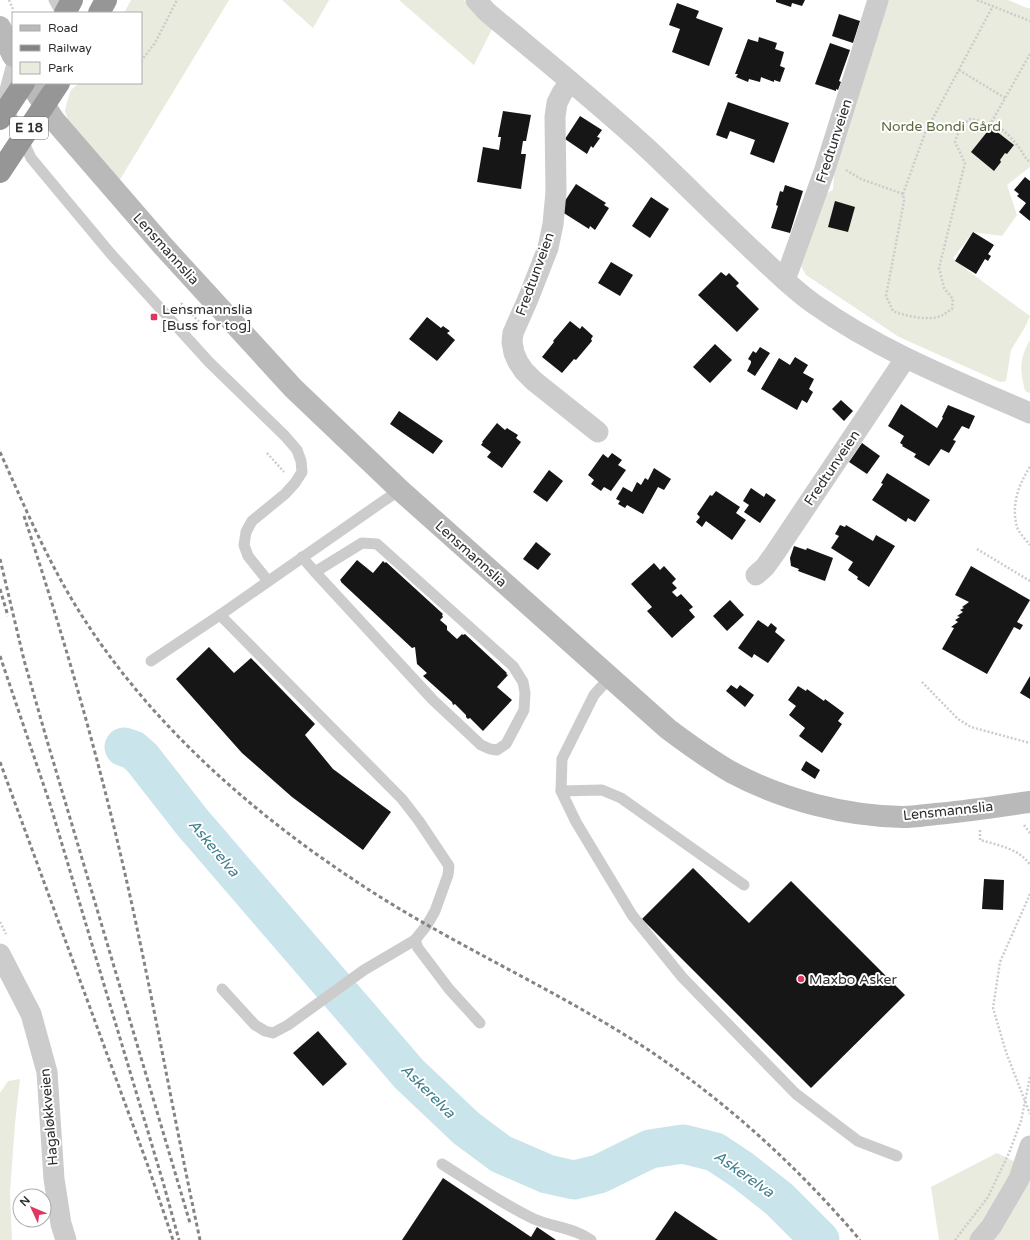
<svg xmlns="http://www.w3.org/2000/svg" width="1030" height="1240" viewBox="0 0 1030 1240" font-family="'Varela Round',sans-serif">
  <rect width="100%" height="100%" fill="#fff"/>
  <g fill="#e8ebdd">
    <path d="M131,0H229L119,181L68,120L65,111L67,102L71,90L79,83H141V13H124Z"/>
    <path d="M282,0H329L313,28Z"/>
    <path d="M399,0H464L492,29L474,65Z"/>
    <path d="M888,0H1008L1027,8H1030V167L1007,185L1017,215L1002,236L973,232L953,258L971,273L1030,316L1025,327L1011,350L1006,381L1000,382L899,337L806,275L801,266L824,195L833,190L835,161Z"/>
    <path d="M1030,340V393L1025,391C1020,370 1019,359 1030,340Z"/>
    <path d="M20,1079L15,1123L10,1192L12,1240H0V1093L8,1081Z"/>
    <path d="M997,1153L1030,1169V1240H939L931,1187Z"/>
  </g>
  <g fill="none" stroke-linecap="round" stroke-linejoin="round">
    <path stroke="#cae4eb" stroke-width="39" d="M124,747L133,750L142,758L192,822L409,1074L466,1128L501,1154L547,1174L574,1180L599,1174L650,1149L683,1144L715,1152L742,1170L779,1199L820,1240"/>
  </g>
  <g fill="#161616">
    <path d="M776,0H805L802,6L792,3L791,7L776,2Z"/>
    <path d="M677,3L699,11L696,18L723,28L709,66L672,52L680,29L669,25Z"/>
    <path d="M839,14L860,21L853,43L832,36Z"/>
    <path d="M759,37L777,43L775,49L784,52L780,66L785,68L780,82L774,80V82L761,77L760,82L749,79L748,82L736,77L738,74H735L748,39L758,42Z"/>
    <path d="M830,43L850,50L839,81L841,82L838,90L836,89V91L815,84Z"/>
    <path d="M728,102L789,123L774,163L750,154L755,140L730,131L727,139L716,135Z"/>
    <path d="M503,111L531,115L526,141H523L521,154H526L521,189L477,182L483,147L499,150L501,137H498Z"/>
    <path d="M580,116L602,130L597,137L600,138L593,148L591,146L587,154L565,139Z"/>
    <path d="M991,127L1014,145L1007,154L1005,153L1000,160L1001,162L994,171L971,152Z"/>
    <path d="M1025,177L1030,181V221L1019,212L1026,203L1017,196L1019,194L1014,190Z"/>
    <path d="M576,184L606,203L604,205L609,208L595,230L590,226L589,229L559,210Z"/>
    <path d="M785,185L803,191L790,233L771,228L778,206L776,205L780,191L783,192Z"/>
    <path d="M651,197L669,209L650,238L632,226Z"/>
    <path d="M835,201L855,207L848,232L828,227Z"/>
    <path d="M973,232L994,245L988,254L991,256L988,261L985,259L976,274L955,261Z"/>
    <path d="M611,262L633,275L620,296L598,283Z"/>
    <path d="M721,272L726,276L729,273L739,283L736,286L759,309L737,332L698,295Z"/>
    <path d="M427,317L441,328L443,326L450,331L447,333L455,340L437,361L409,339Z"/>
    <path d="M570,321L580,329L582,326L593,336L591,339L592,341L576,360L574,359L562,373L542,357L554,342L553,341Z"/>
    <path d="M715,344L732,360L710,383L693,367Z"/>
    <path d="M760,347L770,353L755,376L747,371L751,363V361L748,359L753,351L756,353Z"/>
    <path d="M795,357L808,365L803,373L814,379L809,389L813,392L807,403L802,400L797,410L761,389L779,358L790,365Z"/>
    <path d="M841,400L853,411L844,421L832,409Z"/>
    <path d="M901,404L937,428L943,418L942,417L948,405L975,416L969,429L962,426L953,440L956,441L949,453L941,449L929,466L914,457L916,454L902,446L903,445L900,443L904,436L888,426Z"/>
    <path d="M399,411L443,441L433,454L390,424Z"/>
    <path d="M497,423L505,430L507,428L518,435L516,438L521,442L502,468L487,457L491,452L481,445L483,442H482Z"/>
    <path d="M862,443L880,456L867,474L849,462Z"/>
    <path d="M612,453L622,460L618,465L626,470L611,491L604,487L601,491L591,484L594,480L588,475L603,454L608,458Z"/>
    <path d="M654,468L671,479L664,490L658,487L643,514L627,505L625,508L618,504L620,501L616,499L623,487L632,492L637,482L641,485L645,478L648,480Z"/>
    <path d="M549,470L563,481L547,502L533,492Z"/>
    <path d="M887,473L930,500L915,522L908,518L906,522L872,500L883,484L881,483Z"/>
    <path d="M751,488L764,497L766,493L776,500L760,523L744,512L749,505L743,501Z"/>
    <path d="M716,491L740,507L736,513L746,520L732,540L706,521L702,527L696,522L700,517L697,514L710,495L712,496Z"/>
    <path d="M840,525L845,527L846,525L873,541L876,535L895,546L869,587L857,579L858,577L848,570L853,562L831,548L839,536L835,534Z"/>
    <path d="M536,542L551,554L538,570L523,559Z"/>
    <path d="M794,546L806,550L807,548L833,558L825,581L798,571L799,569L791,566L790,558Z"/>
    <path d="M357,560L373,573L383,561L385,563L386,562L443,614L442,615L443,617L440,620L447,626V630L457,639L462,634L463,635L465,634L507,673L506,674L508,675L497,687L512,700L483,731L470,718L468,719L466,717V715L455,704L453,705L452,702L423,676L427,673L417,664L415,647L412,648L341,582V581L340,580Z"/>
    <path d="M654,563L660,570L664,566L676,579L672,583L677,588L672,592L677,597L681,594L693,607L689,610L695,617L672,638L647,611L652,607L631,584Z"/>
    <path d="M971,566L1030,600L1017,622L1023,625L1020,630L1014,627L987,674L942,649L954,628L951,627L958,622L955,620L960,617L957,616L963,612L960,610L964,608L962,607L969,602L955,595Z"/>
    <path d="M730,600L744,615L727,631L713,616Z"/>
    <path d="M758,620L768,627L771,623L777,628L775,632L785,640L768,663L754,654L752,658L738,648Z"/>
    <path d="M209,647L234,673L251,658L315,724L305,735L333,769L391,812L363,850L292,797L242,753L176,679Z"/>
    <path d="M1030,676V699L1020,693Z"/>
    <path d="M731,685L737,689L740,685L754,695L745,707L726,691Z"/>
    <path d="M798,686L806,691L807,689L824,701L825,699L844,713L838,721L842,724L822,753L799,736L805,728L789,715L796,706L788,700Z"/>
    <path d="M806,761L820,770L815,779L801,770Z"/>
    <path d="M693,868L749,923L791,881L905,995L811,1088L642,919Z"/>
    <path d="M984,879L1004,880L1003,910L982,909Z"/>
    <path d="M318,1031L347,1064L323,1086L293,1053Z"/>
    <path d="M443,1178L531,1237L537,1227L556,1240H402Z"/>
    <path d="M675,1211L718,1240H655Z"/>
  </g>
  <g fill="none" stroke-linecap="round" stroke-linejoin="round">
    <g stroke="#ccc" stroke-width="2.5" stroke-dasharray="2 2" stroke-linecap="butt">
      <path d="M9,0L13,9"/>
      <path d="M977,0L1030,21"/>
      <path d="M1030,54L991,123C1007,130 1018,145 1027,160L1030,161"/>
      <path d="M141,61L155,43L177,0"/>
      <path d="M959,70L1005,98"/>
      <path d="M846,170L861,179L903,194L904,201L886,296L893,311C905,316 928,321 941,316C944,315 948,311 952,309L953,299L944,288L939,268L965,163L955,142C958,132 961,125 970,119L991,123"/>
      <path d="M903,194L925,133L993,6"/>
      <path d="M181,303L208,331"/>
      <path d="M267,453L284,472"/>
      <path d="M1030,467C1018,485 1011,506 1017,527C1019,533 1026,540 1030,545"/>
      <path d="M977,549L1030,581"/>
      <path d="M922,682L958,719L971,727L1030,743"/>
      <path d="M1024,825L1030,833"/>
      <path d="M980,830V840C998,845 1020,849 1030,865"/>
      <path d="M1030,894L1000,962L993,1008L1006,1052L1030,1114"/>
      <path d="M0,922L6,934"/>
    </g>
    <g stroke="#ccc" stroke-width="11">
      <path d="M54,0L61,13"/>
      <path d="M13,60L3,97L31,158L111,254L209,362L285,436L297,450L301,461L302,472L295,483L285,494L252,521L246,532L244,545L248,556L268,581"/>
      <path d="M302,557L315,572L433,700L481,745L490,749L497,750L506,744L524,710L525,693L523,682L513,666L377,544L362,543L315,572"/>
      <path d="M220,615L402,799L419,821L449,866L448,875L435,911L427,925L415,940L364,970L288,1025L273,1033L265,1031L255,1025L222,989"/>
      <path d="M151,661L220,615L382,502L400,490"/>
      <path d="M610,677L594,695L562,759L561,791L576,822L632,915L682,977L796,1094L858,1141L897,1156"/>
      <path d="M561,791L602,790L621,798L744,885"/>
      <path d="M415,940L418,948L449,989L480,1023"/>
      <path d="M442,1164C472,1183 502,1204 534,1219C553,1227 574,1228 591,1240"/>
    </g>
    <g stroke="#ccc" stroke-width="21">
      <path d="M476,0L487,12C542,58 597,102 649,150C686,185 722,222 760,257C777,273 794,290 814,304C880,351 956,381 1030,413"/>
      <path d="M570,82L562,93L557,103L555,117L556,192L553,224L548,248L528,299L513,333L512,342L514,353L518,362L524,371L534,381L598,432"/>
      <path d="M785,280L825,169L878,0"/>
      <path d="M756,575L765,567L775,553L905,359"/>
      <path d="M0,954L31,1014L47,1072L54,1179L61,1224L66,1240"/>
      <path d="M980,1240L991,1227L1019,1179L1030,1146"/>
    </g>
    <g stroke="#b9b9b9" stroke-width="22">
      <path d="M0,27L13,56"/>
      <path d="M30,83L54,120L163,246L293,388L400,490L668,729C688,744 709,759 731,772C783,800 845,816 903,817C914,817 926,815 936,814C968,811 999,806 1030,802"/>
    </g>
    <g stroke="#969696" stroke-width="22">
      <path d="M65,13L72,0"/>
      <path d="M99,13L106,0"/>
    </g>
    <g stroke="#848484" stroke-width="3" stroke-dasharray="4 3" stroke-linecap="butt">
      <path d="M0,452C23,503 45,555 74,603C143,717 246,809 357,882C450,944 554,988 647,1049C727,1102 798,1167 860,1240"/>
      <path d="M24,516C62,631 96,748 123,865C152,990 173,1115 200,1240"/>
      <path d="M0,559L24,660L46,737L190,1223"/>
      <path d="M0,589L8,616"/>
      <path d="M0,656L50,804L163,1182L179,1240"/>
      <path d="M0,762L148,1166L173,1240"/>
    </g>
    <path stroke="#ccc" stroke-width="2.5" stroke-dasharray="2 2" stroke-linecap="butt" d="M955,1240L988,1197L1009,1153L1021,1121L1030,1077"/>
    <g stroke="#969696" stroke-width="22">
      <path d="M0,119L24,83"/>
      <path d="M0,172L59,83"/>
    </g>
  </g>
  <g fill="#df3764" stroke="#fff" stroke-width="1.5">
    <rect x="150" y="313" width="8" height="8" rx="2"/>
    <circle cx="801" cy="979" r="4"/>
  </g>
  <g text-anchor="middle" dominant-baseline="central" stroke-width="4" stroke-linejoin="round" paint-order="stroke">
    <rect fill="#fff" stroke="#6d6d6d" stroke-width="1" x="10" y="117" width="38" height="22" rx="3"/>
    <g font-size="13" font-weight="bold" fill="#2f2f2f">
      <text x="29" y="128">E 18</text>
    </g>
    <g font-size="14" fill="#5a693d" stroke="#fff">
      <text x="941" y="126">Norde Bondi Gård</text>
    </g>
    <g font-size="14" fill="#2f2f2f" stroke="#fff">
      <text transform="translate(834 141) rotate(-72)">Fredtunveien</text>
      <text transform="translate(166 249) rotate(48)">Lensmannslia</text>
      <text transform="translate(535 274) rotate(-70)">Fredtunveien</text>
      <text transform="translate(832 468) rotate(-56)">Fredtunveien</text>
      <text transform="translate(471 554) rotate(42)">Lensmannslia</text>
      <text transform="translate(948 811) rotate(-6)">Lensmannslia</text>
      <text transform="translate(49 1117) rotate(-95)">Hagaløkkveien</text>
    </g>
    <g font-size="14" fill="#2f2f2f" stroke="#fff" text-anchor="start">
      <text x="162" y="309">Lensmannslia<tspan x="162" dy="16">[Buss for tog]</tspan></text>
      <text x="809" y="979">Maxbo Asker</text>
    </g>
    <g font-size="15" font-style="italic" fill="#3f7f8e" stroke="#fff">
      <text transform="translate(214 848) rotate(50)">Askerelva</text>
      <text transform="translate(428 1091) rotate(45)">Askerelva</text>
      <text transform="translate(744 1174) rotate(35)">Askerelva</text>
    </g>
  </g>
  <rect x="12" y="12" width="130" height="72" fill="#ffffff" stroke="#acacac"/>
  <rect x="20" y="25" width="20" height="6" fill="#b9b9b9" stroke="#acacac"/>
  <text x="48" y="32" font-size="12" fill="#2f2f2f">Road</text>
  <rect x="20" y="45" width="20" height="6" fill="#848484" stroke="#acacac"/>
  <text x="48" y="52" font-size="12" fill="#2f2f2f">Railway</text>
  <rect x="20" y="62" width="20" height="12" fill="#e8ebdd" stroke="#acacac"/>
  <text x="48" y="72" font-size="12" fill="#2f2f2f">Park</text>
  <g transform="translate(32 1208) rotate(314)"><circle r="19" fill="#ffffff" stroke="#acacac"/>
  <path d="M0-3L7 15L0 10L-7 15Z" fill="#df3764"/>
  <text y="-6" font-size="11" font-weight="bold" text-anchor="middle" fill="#2f2f2f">N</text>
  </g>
</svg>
